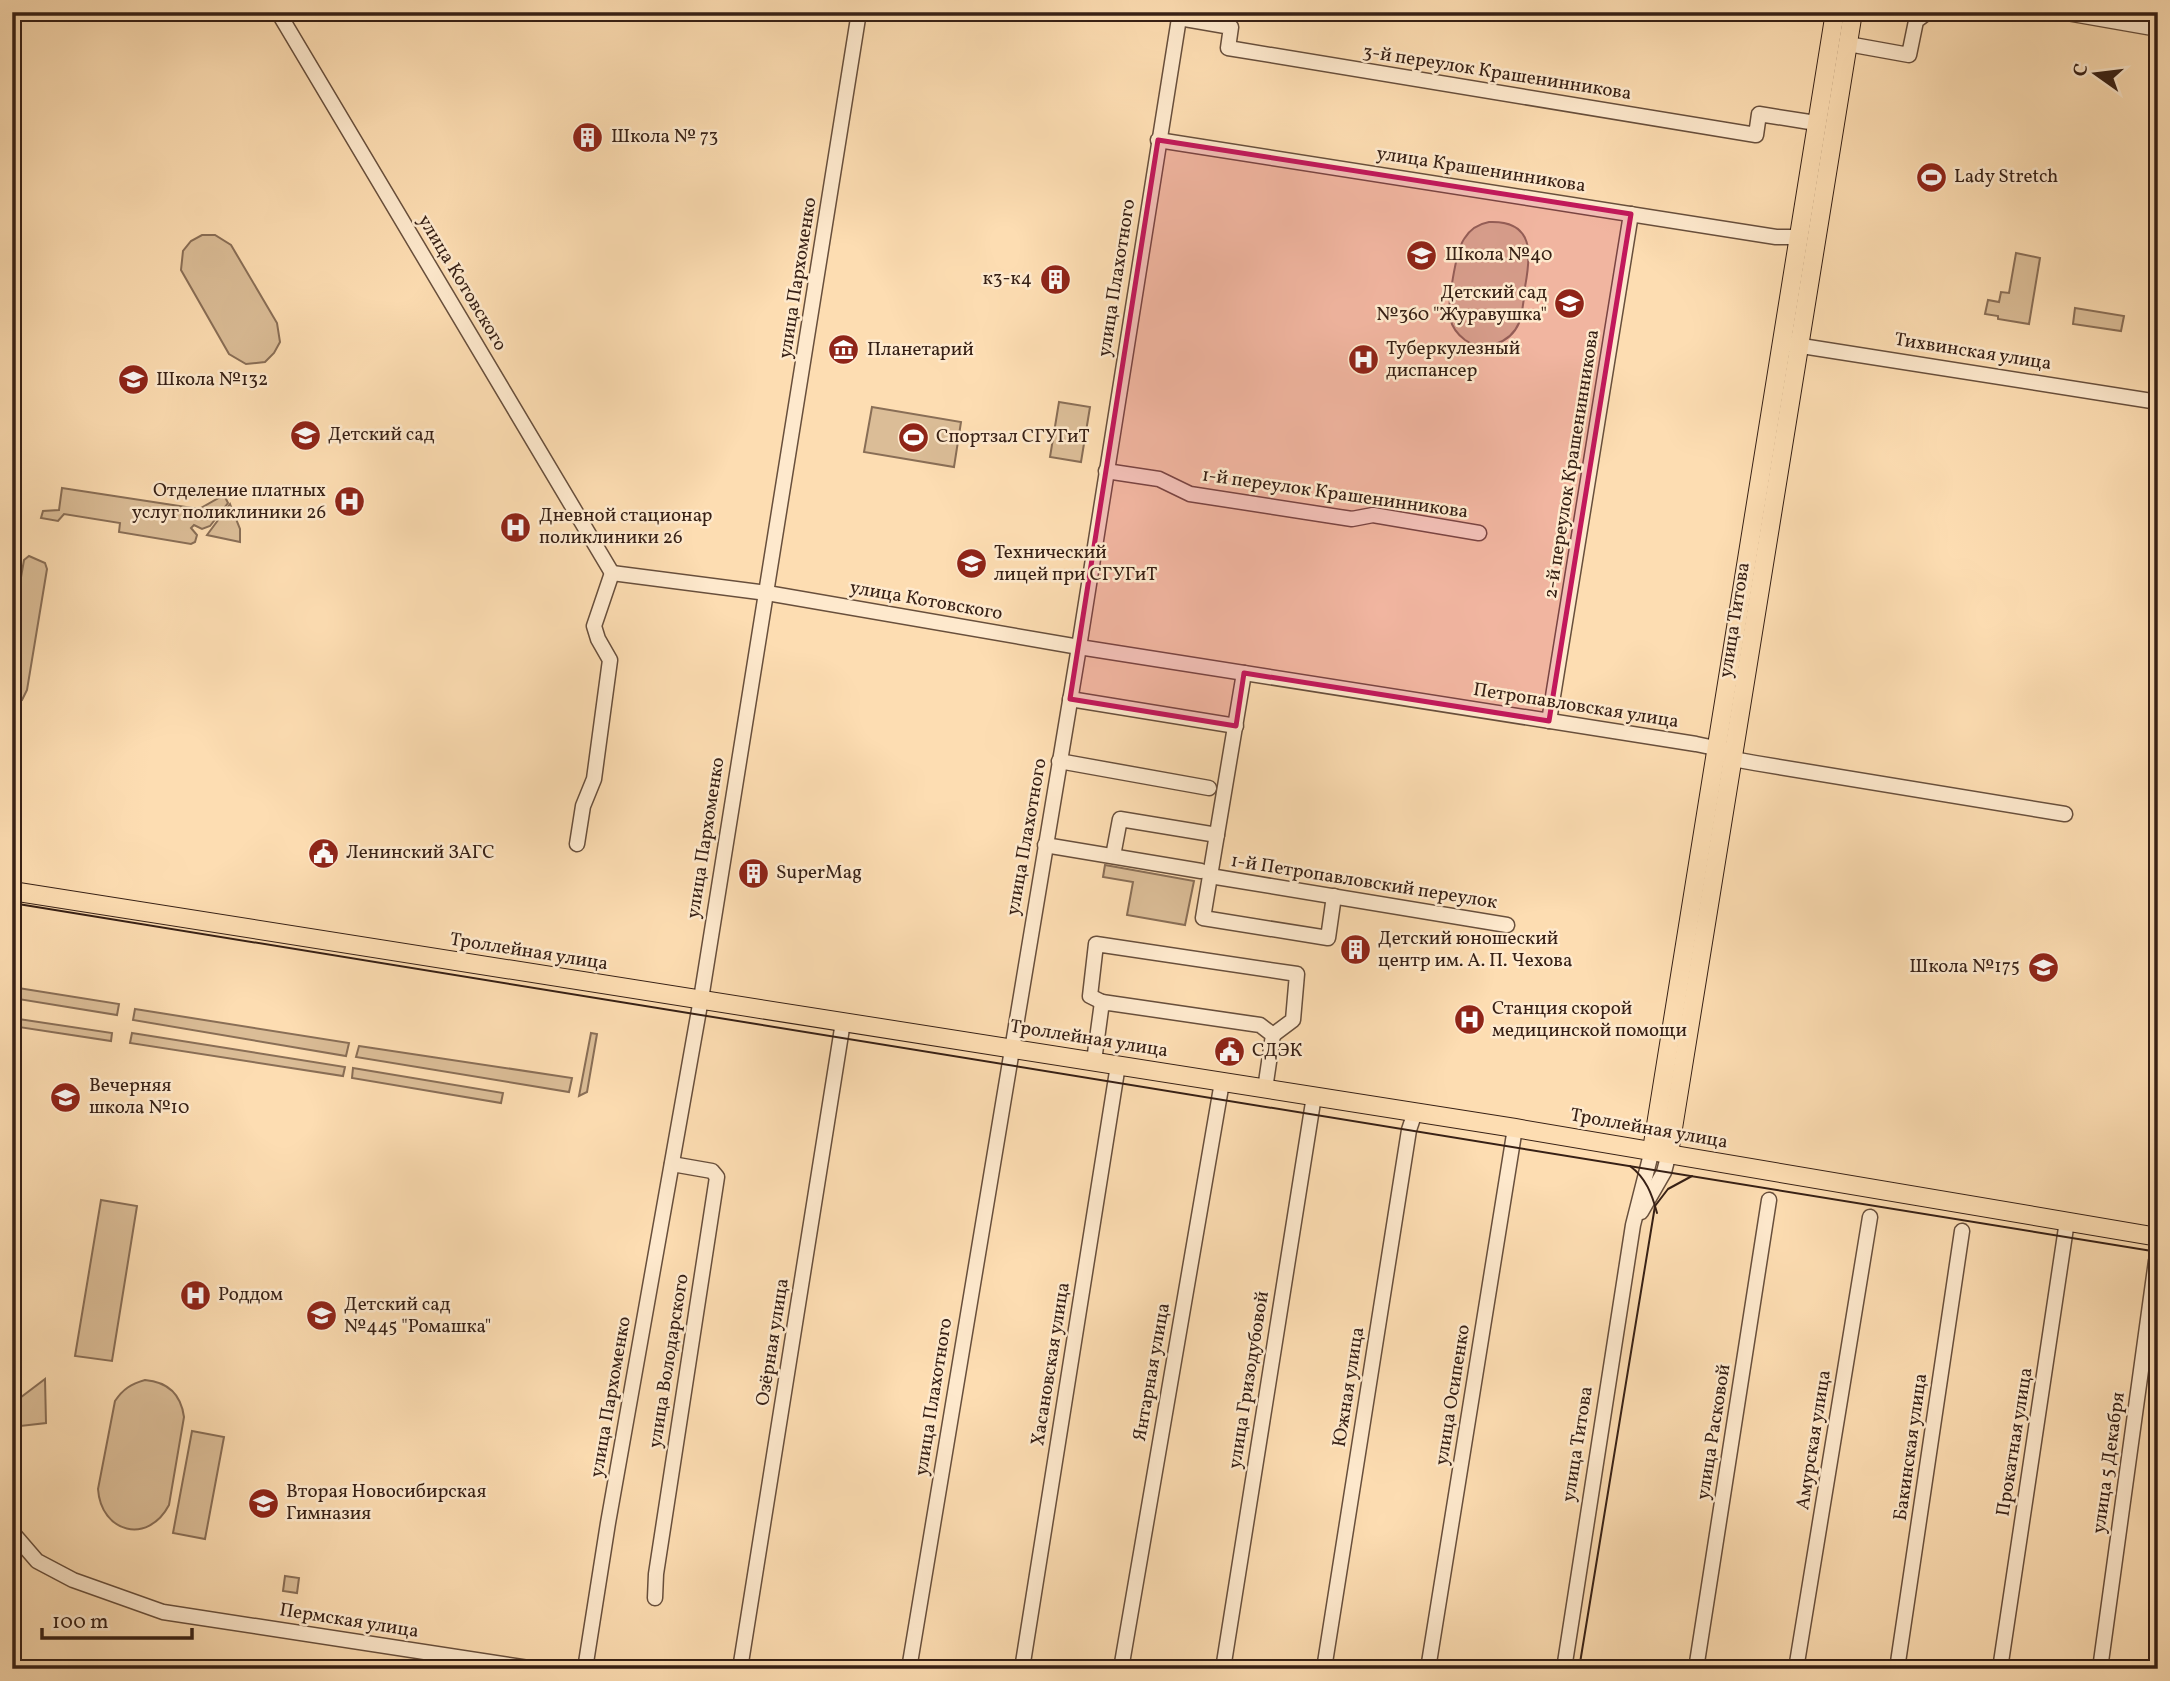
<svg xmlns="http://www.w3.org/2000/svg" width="2170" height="1681" viewBox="0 0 2170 1681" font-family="Vollkorn,serif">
  <rect width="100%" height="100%" fill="#fdddb2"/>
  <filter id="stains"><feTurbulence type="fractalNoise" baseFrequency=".00286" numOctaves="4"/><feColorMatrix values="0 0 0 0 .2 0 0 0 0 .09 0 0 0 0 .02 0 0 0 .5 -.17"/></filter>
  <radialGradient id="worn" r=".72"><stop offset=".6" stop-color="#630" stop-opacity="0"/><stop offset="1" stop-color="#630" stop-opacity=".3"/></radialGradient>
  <g fill="#dbbd97" stroke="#896e56" stroke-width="2">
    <path d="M1489,222C1535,220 1531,255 1525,287C1524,298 1523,312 1519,323C1510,344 1483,352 1465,340C1457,334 1452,327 1450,318C1447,305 1456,251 1464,239C1470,229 1478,224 1489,222Z"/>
    <path d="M202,235H215L231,245L277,323L280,342L274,353L265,362L246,364L229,354L181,270L183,251L191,241Z"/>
    <path d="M2016,253L2040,258L2029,324L1998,319V316L1985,314L1988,300L1999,302L2001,292L2009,293Z"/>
    <path d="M2075,308L2124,316L2121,331L2073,324Z"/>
    <path d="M1059,402L1090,407L1081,462L1050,457Z"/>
    <path d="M872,407L961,422L954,467L864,452Z"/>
    <path d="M62,488L199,509L224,495L228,503L210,526L202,529L194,525L191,528L197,535L195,542L191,544L119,532L120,523L64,514L58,521L41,518L43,511L59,510Z"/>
    <path d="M230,504L240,529V542L207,535Z"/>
    <path d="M29,556L45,563L47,569L27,690L22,700L18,703L12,702V629L24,560Z"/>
    <path d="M1105,865L1194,881L1185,925L1127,915L1133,882L1103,877Z"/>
    <path d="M12,987L119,1004L117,1015L12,998Z"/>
    <path d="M135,1009L349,1043L346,1056L133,1020Z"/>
    <path d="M12,1018L112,1033L111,1041L12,1026Z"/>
    <path d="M132,1033L345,1067L343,1076L130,1043Z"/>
    <path d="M591,1033L597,1034L587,1092L579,1096Z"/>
    <path d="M359,1046L572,1078L569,1092L356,1057Z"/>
    <path d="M353,1068L503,1093L501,1103L352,1078Z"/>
    <path d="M101,1200L137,1206L112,1361L75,1356Z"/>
    <path d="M45,1379L46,1423L12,1427V1404Z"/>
    <path d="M145,1380C168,1382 181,1394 184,1417L169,1505C148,1545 101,1533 98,1489L115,1401C123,1389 131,1384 145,1380Z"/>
    <path d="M192,1431L224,1437L205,1539L173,1533Z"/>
    <path d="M285,1576L299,1578L297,1593L283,1591Z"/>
  </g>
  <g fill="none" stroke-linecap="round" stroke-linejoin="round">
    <defs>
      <g id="minor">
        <path d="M278,12L612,573"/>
        <path d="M2061,12L2158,29"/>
        <path d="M1179,18L1231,27L1228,48L1756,135L1759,114L1816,123"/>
        <path d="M1848,44L1909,55L1916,21L1928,12"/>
        <path d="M1158,140L1776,237H1797"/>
        <path d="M1789,344L2158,402"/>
        <path d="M1106,471L1159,479L1190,494L1352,519L1373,515L1479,533"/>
        <path d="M612,573L767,593L1079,647L1696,744L1715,748L1733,759L1755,763L2065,814"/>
        <path d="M1244,673L1210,876L1507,925"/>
        <path d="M1070,699L1236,726"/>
        <path d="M1549,721L1631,214"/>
        <path d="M1059,761L1209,788"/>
        <path d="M577,844L583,806L594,779L610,660L598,639L594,626L612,573"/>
        <path d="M1045,845L1201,871"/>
        <path d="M1113,856L1120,819L1217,835"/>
        <path d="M1210,876L1203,918L1328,938L1334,896"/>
        <path d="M1102,1002L1090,996L1096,944L1297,974L1293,1020L1273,1035"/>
        <path d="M1094,1061L1102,1002L1260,1025L1273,1035L1265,1089"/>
        <path d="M1641,1212L1664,1172L1669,1153"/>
        <path d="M12,1532L37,1561L73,1580L163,1612L535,1669"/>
        <path d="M655,1598L656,1574L717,1177L712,1171L672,1164"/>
        <path d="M585,1669L608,1523L701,999L859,12"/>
        <path d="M740,1669L843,1022"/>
        <path d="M909,1669L1079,647L1180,12"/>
        <path d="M1022,1669L1118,1065"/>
        <path d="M1121,1669L1222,1082"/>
        <path d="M1223,1669L1314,1096"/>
        <path d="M1324,1669L1409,1130L1415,1112"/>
        <path d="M1428,1669L1515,1128"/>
        <path d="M1564,1669L1633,1225L1652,1150"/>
        <path d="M1696,1669L1769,1200"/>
        <path d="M1796,1669L1870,1217"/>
        <path d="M1897,1669L1962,1231"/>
        <path d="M2000,1669L2067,1221"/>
        <path d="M2100,1669L2156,1261"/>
      </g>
      <g id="major">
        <path d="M12,891L1515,1128L2158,1237"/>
        <path d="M1652,1150L1835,12"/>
        <path d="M1669,1153L1853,12"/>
      </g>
    </defs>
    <use href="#minor" stroke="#684f3c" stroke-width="17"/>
    <use href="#major" stroke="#372015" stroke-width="20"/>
    <use href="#minor" stroke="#fee9cd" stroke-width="14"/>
    <use href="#major" stroke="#fdddb2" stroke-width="18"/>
    <g stroke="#372015" stroke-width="2">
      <path d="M12,903L2158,1252"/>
      <path d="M1630,1166C1646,1178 1652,1194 1657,1213"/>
      <path d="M1579,1669L1655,1206L1668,1189L1692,1176"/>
    </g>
  </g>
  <path fill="#c2185b" fill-opacity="0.2" stroke="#c2185b" stroke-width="5" stroke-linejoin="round" d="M1158,140L1631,214L1549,721L1244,673L1236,726L1070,699Z"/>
  <defs>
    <symbol id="building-disc" viewBox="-11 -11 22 22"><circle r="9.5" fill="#8f2418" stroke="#fee9cd"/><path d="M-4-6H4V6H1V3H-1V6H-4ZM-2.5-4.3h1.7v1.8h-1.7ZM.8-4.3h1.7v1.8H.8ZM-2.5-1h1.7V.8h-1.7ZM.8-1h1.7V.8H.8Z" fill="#fff"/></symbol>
    <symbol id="stadium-disc" viewBox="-11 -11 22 22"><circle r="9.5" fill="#8f2418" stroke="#fee9cd"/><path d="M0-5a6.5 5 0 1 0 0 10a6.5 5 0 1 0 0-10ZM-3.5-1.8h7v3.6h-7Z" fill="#fff"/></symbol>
    <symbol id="school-disc" viewBox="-11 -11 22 22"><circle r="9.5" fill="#8f2418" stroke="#fee9cd"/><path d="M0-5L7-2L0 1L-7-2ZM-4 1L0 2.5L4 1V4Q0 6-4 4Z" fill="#fff"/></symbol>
    <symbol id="museum-disc" viewBox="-11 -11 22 22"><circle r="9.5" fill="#8f2418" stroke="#fee9cd"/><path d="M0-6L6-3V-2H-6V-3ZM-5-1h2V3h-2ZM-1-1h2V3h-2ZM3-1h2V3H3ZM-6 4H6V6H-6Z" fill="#fff"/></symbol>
    <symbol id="hospital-disc" viewBox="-11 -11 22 22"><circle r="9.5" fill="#8f2418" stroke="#fee9cd"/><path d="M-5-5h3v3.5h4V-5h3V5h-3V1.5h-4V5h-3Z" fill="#fff"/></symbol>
    <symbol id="civic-disc" viewBox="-11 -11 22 22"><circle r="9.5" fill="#8f2418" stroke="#fee9cd"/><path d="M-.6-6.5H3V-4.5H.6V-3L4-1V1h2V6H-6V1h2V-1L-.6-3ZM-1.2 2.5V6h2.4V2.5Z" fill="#fff"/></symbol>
  </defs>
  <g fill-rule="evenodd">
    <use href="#building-disc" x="570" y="120" width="35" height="35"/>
    <use href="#stadium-disc" x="1914" y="160" width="35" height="35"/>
    <use href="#school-disc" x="1404" y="238" width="35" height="35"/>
    <use href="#building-disc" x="1038" y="262" width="35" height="35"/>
    <use href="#school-disc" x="1552" y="286" width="35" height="35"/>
    <use href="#museum-disc" x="826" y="332" width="35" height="35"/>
    <use href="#hospital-disc" x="1346" y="342" width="35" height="35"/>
    <use href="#school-disc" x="116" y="362" width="35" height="35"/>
    <use href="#school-disc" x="288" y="418" width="35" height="35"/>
    <use href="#stadium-disc" x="896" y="420" width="35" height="35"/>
    <use href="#hospital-disc" x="332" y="484" width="35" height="35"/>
    <use href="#hospital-disc" x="498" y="510" width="35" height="35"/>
    <use href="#school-disc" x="954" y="546" width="35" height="35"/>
    <use href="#civic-disc" x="306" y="836" width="35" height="35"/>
    <use href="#building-disc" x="736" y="856" width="35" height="35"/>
    <use href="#building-disc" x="1338" y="932" width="35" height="35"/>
    <use href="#school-disc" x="2026" y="950" width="35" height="35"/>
    <use href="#hospital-disc" x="1452" y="1002" width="35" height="35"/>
    <use href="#civic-disc" x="1212" y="1034" width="35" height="35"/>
    <use href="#school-disc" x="48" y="1080" width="35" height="35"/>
    <use href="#hospital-disc" x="178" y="1278" width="35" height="35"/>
    <use href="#school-disc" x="304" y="1298" width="35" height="35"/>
    <use href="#school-disc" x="246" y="1486" width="35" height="35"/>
  </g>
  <g text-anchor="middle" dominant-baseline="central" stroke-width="5" stroke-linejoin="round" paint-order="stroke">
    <g font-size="19" fill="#372015" stroke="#fee9cd">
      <text transform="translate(1497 73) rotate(9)">3-й переулок Крашенинникова</text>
      <text transform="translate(1481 170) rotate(9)">улица Крашенинникова</text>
      <text transform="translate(798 278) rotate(-81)">улица Пархоменко</text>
      <text transform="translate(1117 278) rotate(-81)">улица Плахотного</text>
      <text transform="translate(462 283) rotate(59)">улица Котовского</text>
      <text transform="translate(1973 352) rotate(9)">Тихвинская улица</text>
      <text transform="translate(1572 464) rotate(-81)">2-й переулок Крашенинникова</text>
      <text transform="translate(1335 494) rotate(8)">1-й переулок Крашенинникова</text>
      <text transform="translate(926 601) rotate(10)">улица Котовского</text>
      <text transform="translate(1735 620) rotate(-81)">улица Титова</text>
      <text transform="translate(1576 706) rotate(9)">Петропавловская улица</text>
      <text transform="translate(1027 837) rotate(-80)">улица Плахотного</text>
      <text transform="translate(706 838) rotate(-81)">улица Пархоменко</text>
      <text transform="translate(1364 882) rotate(9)">1-й Петропавловский переулок</text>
      <text transform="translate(529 952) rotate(9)">Троллейная улица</text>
      <text transform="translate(1089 1039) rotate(9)">Троллейная улица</text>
      <text transform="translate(1649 1129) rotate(10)">Троллейная улица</text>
      <text transform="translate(773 1342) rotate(-81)">Озёрная улица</text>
      <text transform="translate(669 1361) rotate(-81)">улица Володарского</text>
      <text transform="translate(1051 1364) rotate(-81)">Хасановская улица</text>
      <text transform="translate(1152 1372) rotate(-80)">Янтарная улица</text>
      <text transform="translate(1249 1380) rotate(-81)">улица Гризодубовой</text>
      <text transform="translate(1349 1387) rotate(-81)">Южная улица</text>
      <text transform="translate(1453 1395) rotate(-81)">улица Осипенко</text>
      <text transform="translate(611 1397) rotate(-80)">улица Пархоменко</text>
      <text transform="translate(934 1397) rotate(-81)">улица Плахотного</text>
      <text transform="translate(1714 1432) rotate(-81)">улица Расковой</text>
      <text transform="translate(1814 1440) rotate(-81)">Амурская улица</text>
      <text transform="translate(2015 1442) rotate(-81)">Прокатная улица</text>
      <text transform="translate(1578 1444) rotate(-81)">улица Титова</text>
      <text transform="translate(1911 1447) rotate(-82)">Бакинская улица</text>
      <text transform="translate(2109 1463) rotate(-82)">улица 5 Декабря</text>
      <text transform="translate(349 1621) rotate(9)">Пермская улица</text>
    </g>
    <g font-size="19" fill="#372015" stroke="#fee9cd" text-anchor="start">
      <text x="611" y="137">Школа № 73</text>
      <text x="1954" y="177">Lady Stretch</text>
      <text x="1445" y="255">Школа №40</text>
      <text x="1032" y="279" text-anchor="end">к3-к4</text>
      <text x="1547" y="293" text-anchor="end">Детский сад<tspan x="1547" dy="22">№360 "Журавушка"</tspan></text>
      <text x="1386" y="349">Туберкулезный<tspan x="1386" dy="22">диспансер</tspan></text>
      <text x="867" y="350">Планетарий</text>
      <text x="156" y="380">Школа №132</text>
      <text x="328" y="435">Детский сад</text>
      <text x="936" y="437">Спортзал СГУГиТ</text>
      <text x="326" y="491" text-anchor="end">Отделение платных<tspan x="326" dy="22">услуг поликлиники 26</tspan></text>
      <text x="539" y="516">Дневной стационар<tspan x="539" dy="22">поликлиники 26</tspan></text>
      <text x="994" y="553">Технический<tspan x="994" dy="22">лицей при СГУГиТ</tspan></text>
      <text x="346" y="853">Ленинский ЗАГС</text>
      <text x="776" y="873">SuperMag</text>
      <text x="1378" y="939">Детский юношеский<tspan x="1378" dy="22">центр им. А. П. Чехова</tspan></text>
      <text x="2020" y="967" text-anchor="end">Школа №175</text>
      <text x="1492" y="1009">Станция скорой<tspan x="1492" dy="22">медицинской помощи</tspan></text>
      <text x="1252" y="1051">СДЭК</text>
      <text x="89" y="1086">Вечерняя<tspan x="89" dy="22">школа №10</tspan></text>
      <text x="218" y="1295">Роддом</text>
      <text x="344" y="1305">Детский сад<tspan x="344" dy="22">№445 "Ромашка"</tspan></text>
      <text x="286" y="1492">Вторая Новосибирская<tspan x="286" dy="22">Гимназия</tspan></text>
    </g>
  </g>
  <rect width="2170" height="1681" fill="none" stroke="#fdddb2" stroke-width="42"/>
  <rect x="14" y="14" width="2142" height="1653" fill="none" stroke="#372015" stroke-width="3.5"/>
  <rect x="21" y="21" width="2128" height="1639" fill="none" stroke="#372015" stroke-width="2"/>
  <g transform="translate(2096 74) rotate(284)" stroke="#fee9cd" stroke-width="5" paint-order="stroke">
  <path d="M0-5L12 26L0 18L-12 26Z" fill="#372015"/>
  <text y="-10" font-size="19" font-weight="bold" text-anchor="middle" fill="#372015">С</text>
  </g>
  <path d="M42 1628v10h150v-10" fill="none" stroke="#372015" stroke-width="3.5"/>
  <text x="52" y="1628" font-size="21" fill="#372015" stroke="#fee9cd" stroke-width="5" paint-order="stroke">100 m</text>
  <rect width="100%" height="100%" filter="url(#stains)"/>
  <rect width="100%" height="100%" fill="url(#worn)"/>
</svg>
